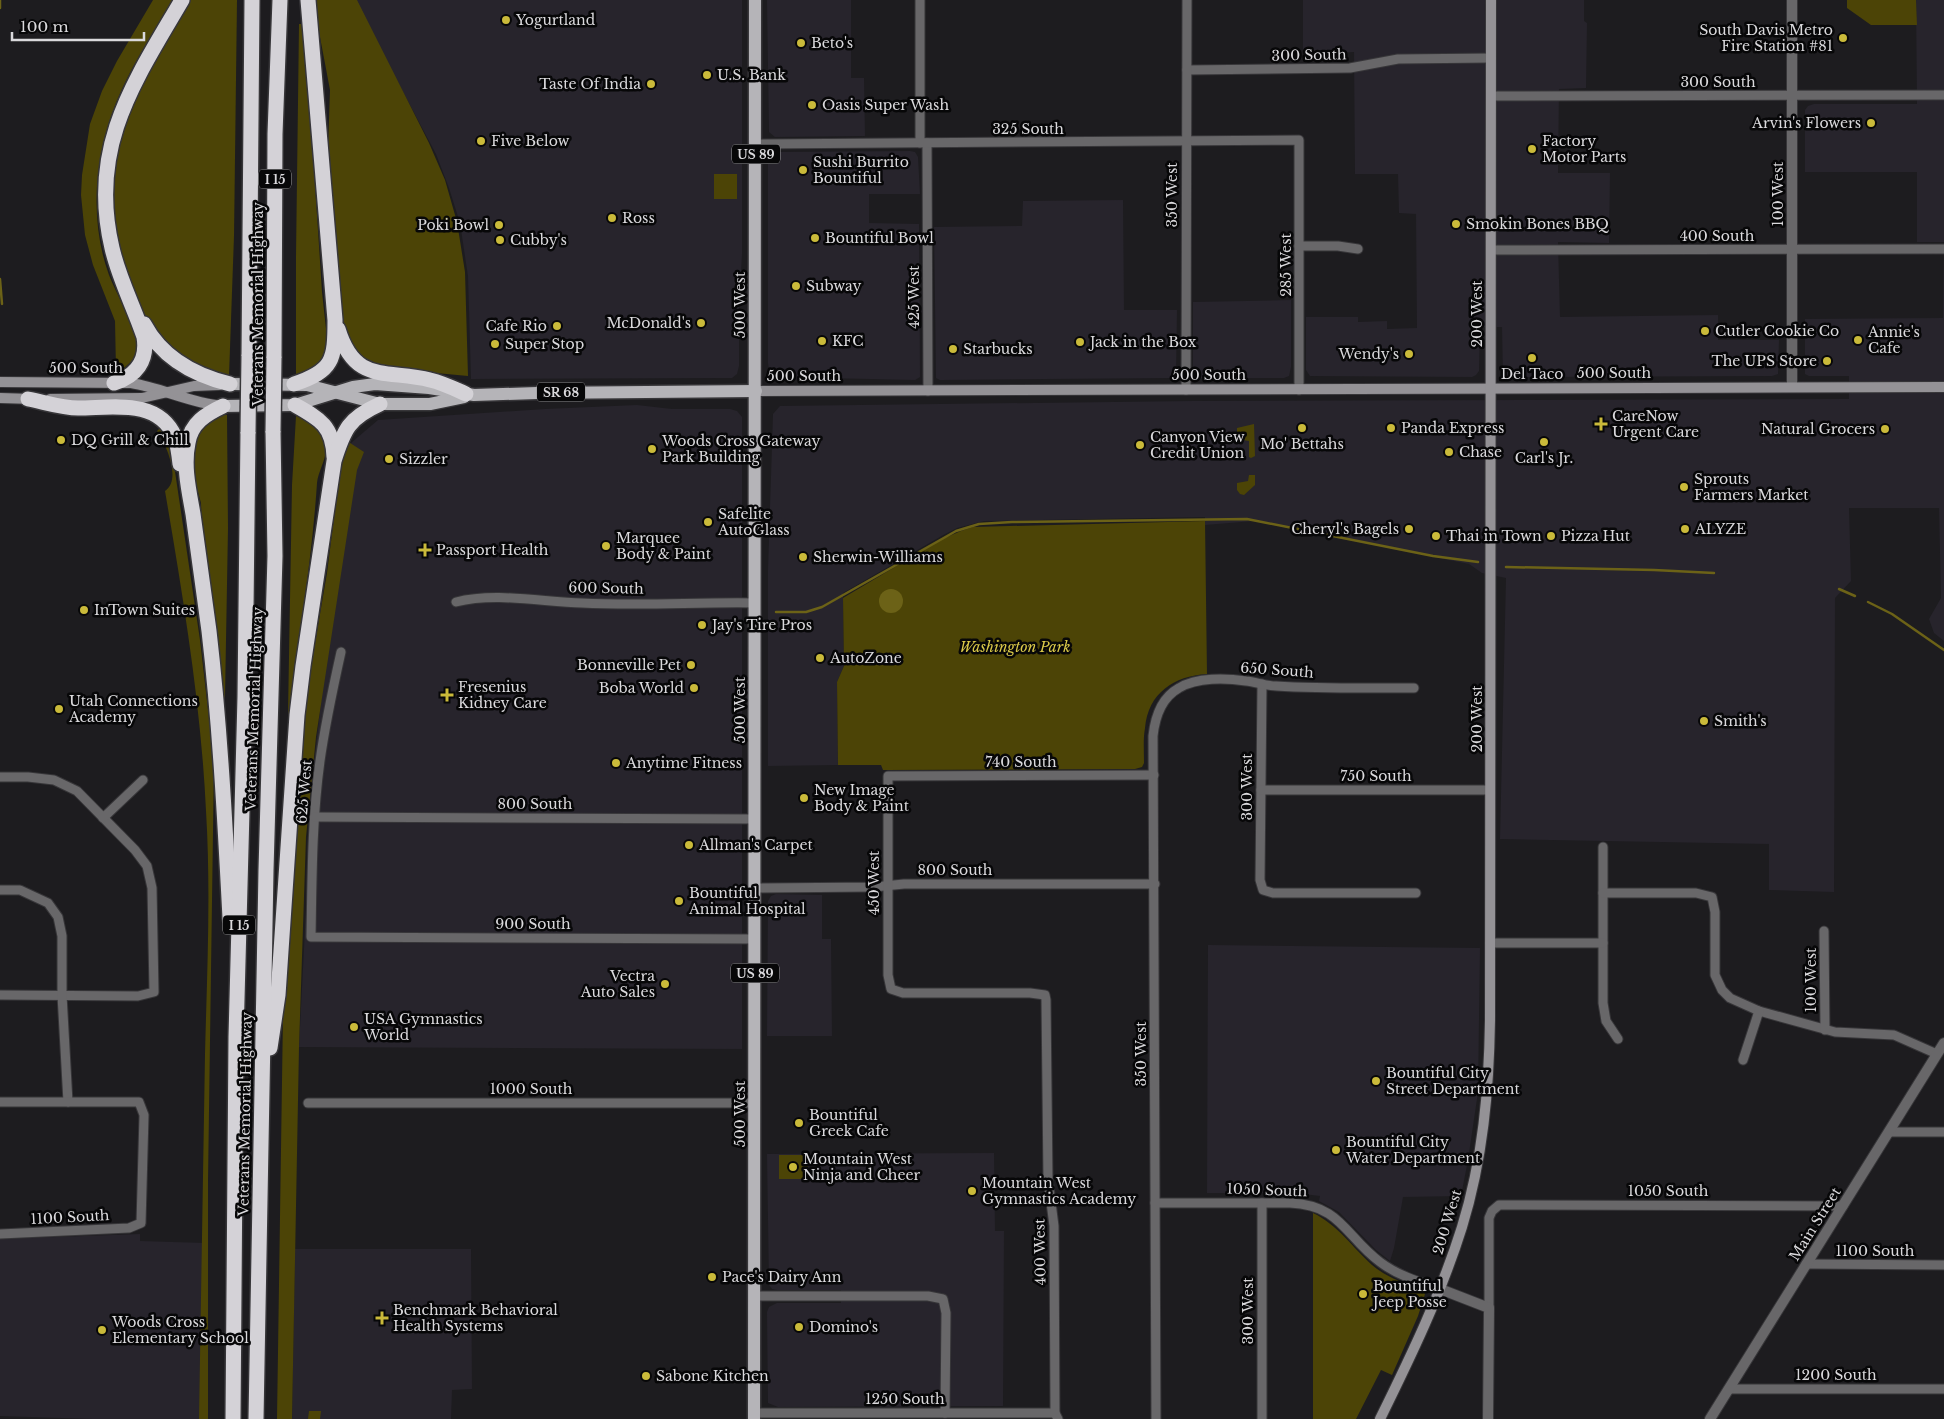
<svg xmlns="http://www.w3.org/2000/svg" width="1944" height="1419" viewBox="0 0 1944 1419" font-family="'Libre Baskerville',serif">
  <rect width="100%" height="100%" fill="#1d1c1f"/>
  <g fill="#27242c">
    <path d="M354,0H742V254L739,312V366L737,374L732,378H725L471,379L468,276L460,223L449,188L436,154Z"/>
    <path d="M767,0H851V78H864L865,136L775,137L769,132Z"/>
    <path d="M1303,0H1584V21L1587,23L1586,88L1559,89L1558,173H1610L1609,243L1558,242L1560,317L1718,315V340H1779L1778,374L1772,376L1503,377L1502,327H1480L1479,371L1476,375L1472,377L1310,376L1306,370V317H1358V322L1387,321V329L1417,328L1416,214L1399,213L1398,174H1355L1354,52L1303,55Z"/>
    <path d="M1916,0H1944V641L1934,633L1929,619L1941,598L1939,508H1849L1851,581L1835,598L1834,892L1769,890V844L1500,839L1506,578L1482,573L1469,564L1254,521L1205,525V517L984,521L957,528L945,534L843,593L844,666L837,682L838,765L768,766V570L773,414L780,406L1192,401L1849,399V376H1809L1805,374V319L1943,318L1944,242H1917V172H1805V110L1808,106L1814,104H1917Z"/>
    <path d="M910,151L915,152L918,157L920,194H869V223L919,224L920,377L915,380L780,377L774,375L769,370L768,363V157L776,152Z"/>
    <path d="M1123,200L1124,310H1177L1176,377L1170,378L940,380L936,378L934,227L1022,226L1023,201Z"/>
    <path d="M1291,300V367L1289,376L1284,378H1199L1195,377L1193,372V302Z"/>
    <path d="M637,405L672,409H730L737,411L742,417V1049L299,1047L313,771L351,443L378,420L545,409Z"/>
    <path d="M776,894L822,895V939H831L832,1036H767L768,901L771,896Z"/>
    <path d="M1208,945L1480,948L1478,1092L1468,1160L1461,1196L1403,1197L1394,1248L1390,1261L1376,1250L1339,1212L1319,1201L1320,1196L1295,1193H1207Z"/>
    <path d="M994,1153L995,1231H1004L1003,1406L778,1407L768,1403L767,1312L769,1307L777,1303H841V1290H777L772,1289L769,1285L767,1154Z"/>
    <path d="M140,1234V1241L205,1243L204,1419H92L0,1416V1239Z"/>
    <path d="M295,1249H471L472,1389L452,1390L451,1419H292Z"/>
  </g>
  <g fill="#4c4406">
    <path d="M153,0H174C156,29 136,58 122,89C96,145 87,215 109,275C116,293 136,328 138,345C138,351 136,355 135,360H133L124,368L116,370L115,321L93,265L85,235L81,195L82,175L90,124L102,91L117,61Z"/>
    <path d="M186,0H237L234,236L229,376L212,374L186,364L149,326L125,269L112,219V162L141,75Z"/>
    <path d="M313,0H357L429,143L445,180L457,222L465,272L468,376L393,369L359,359L343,328L328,149L330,90Z"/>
    <path d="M1847,0H1916L1917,25H1871L1847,8Z"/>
    <path d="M299,24H302L308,76L322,292L327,338V346L323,361L303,376L296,375V257Z"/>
    <rect x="714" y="174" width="23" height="25"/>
    <path d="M218,415H227L228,528L225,697L223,699L202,534L201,503L191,466L196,430Z"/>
    <path d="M296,416C310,421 325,430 326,446C327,459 318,471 317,483C312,561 298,637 291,715L288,714L292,485Z"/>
    <path d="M1254,424L1255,456L1251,458L1249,457V441L1237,439V428Z"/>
    <path d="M160,428L169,442L173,458L200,640L214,762L208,1181V1419H199C201,1297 203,1176 205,1054C207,973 211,892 206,811C201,704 183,597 165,491C182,480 166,444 157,431Z"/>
    <path d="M344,439L364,452L357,470L316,737L306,837L299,1047L292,1419H277L283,1014L290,945L305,702L327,573Z"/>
    <path d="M1249,475H1255V485L1244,495L1240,494L1237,490V483L1248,481Z"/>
    <path d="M1205,521L1207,674C1174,676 1148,693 1145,728C1143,739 1144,751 1144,763L1142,767L1135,769L883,770L881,765H838L837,682L844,666L843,598L940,540L961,531L973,527Z"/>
    <rect x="779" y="1155" width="29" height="24"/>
    <path d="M1313,1213C1338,1225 1352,1247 1372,1265C1386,1277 1404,1283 1421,1290L1425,1294L1418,1316L1392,1375L1381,1370L1356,1419H1313Z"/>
    <path d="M309,1411H321L320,1419H308Z"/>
  </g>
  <circle fill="#6c6217" cx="891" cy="601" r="12"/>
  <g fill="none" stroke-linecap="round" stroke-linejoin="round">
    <g stroke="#6c6217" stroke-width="2.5">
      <path d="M0,8V0"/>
      <path d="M0,279L2,304"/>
      <path d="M1506,567L1654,570L1714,573"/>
      <path d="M1839,589L1855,596"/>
      <path d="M1868,602L1892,614L1944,650"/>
      <path d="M776,612H806L822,607L956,531L979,524L1012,522L1247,519L1433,556L1478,562"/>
    </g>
    <defs>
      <g id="minor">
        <path d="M920,0V143"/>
        <path d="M1187,70L1350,68L1398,59L1491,58"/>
        <path d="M1491,96L1944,95"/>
        <path d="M927,143L928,391"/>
        <path d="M756,144L1299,140V390"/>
        <path d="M1299,246H1338L1358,249"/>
        <path d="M1491,250L1944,249"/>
        <path d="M1186,390L1187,0"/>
        <path d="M456,602C495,592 543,602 582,603C640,606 698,602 755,603"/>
        <path d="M341,652C333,688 325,725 320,761C312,819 312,878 311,937L755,939"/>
        <path d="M1262,684L1260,880L1263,890L1273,893H1416"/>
        <path d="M0,777H28L54,780L77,791L135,850L147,866L152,888L154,992L138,996L0,995"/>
        <path d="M1261,790H1490"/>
        <path d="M315,817L755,819"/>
        <path d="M103,818L143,780"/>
        <path d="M1603,847V1003L1606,1021L1618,1039"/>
        <path d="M755,888L874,887L904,884H1155"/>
        <path d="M0,890H20L48,903L58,917L62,936V995L68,1102"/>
        <path d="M1603,893H1696L1712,897L1715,912V975L1722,990L1730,998L1759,1011L1835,1032L1894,1035L1937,1054"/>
        <path d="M1824,931L1825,1030"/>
        <path d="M1490,943H1603"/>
        <path d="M1743,1060L1759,1011"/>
        <path d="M0,1102H139L144,1115L141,1223L129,1228L0,1234"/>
        <path d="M308,1103H755"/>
        <path d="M1889,1132H1944"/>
        <path d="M1155,1203H1290C1341,1205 1345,1236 1380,1262C1397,1275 1419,1282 1440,1289"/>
        <path d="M1262,1203V1419"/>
        <path d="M1806,1264L1944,1265"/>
        <path d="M754,1296H928L943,1299L946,1313L945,1413"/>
        <path d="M1489,1308V1218L1492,1211L1499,1205L1843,1206"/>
        <path d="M1729,1389H1944"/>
        <path d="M754,1413H1055"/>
        <path d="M1058,1419L1055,1413L1054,1226L1048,1179L1046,1000L1045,995L1030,993H903L891,989L888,975V776L1154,775"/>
        <path d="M1156,1419L1153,736C1155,717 1161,698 1179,688C1197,677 1226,678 1246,681C1256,682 1266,686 1276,686C1322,689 1369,688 1414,688"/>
      </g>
      <g id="tertiary">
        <path d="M1792,387V0"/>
        <path d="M1440,1289L1489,1308L1488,1419"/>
        <path d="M1710,1419L1944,1043"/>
      </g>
      <g id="secondary">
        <path d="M0,382L131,383C162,388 190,403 222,406"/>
        <path d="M756,391L1944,387"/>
        <path d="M0,398L33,399"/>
        <path d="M50,399L142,398L194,386L219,385"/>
        <path d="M1380,1419C1411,1356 1441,1294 1462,1227C1483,1159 1489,1090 1490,1020L1491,0"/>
      </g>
      <g id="primary">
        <path d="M230,384L307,385L380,404H430L464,397"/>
        <path d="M223,406L295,405L353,387L375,384L429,388L474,395L537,393L756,391"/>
        <path d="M754,1419L755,0"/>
      </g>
      <g id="motorway">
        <path d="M144,324C162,358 193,375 230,384"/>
        <path d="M338,329C355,385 387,369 430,380C443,383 455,389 466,394"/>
        <path d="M249,356L252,0"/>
        <path d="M274,358L275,134L280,0"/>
        <path d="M114,383C136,376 148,361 144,337C134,307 119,279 112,248C88,147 134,82 182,0"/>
        <path d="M294,384C333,371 335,360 335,320L308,0"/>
        <path d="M28,399C44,402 62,408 78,408C112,408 158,398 175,437C178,446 179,455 180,464"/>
        <path d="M295,405C320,419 333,426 334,457"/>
        <path d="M223,406C206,414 191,423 188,443C183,466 189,491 193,514C198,553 204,592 209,631C220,726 225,822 230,918"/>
        <path d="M270,1048L278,995L297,715L303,666L334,461C344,429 349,418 380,404"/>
        <path d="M233,1419L236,1037L245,697L248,432"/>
        <path d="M256,1419L266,870L275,556L273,431"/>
      </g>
    </defs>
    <use href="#minor" stroke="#373639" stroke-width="11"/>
    <use href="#tertiary" stroke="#373639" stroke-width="12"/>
    <use href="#secondary" stroke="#373639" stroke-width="12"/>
    <use href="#primary" stroke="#373639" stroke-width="15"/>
    <use href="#motorway" stroke="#373639" stroke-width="18"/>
    <use href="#minor" stroke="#686769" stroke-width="9"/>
    <use href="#tertiary" stroke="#686769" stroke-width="10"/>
    <use href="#secondary" stroke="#949296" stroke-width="10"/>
    <use href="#primary" stroke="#b5b4b8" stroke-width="12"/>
    <use href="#motorway" stroke="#d4d2d7" stroke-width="15"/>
    <defs>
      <g id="motorway-bridge">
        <path d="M273,431L274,358"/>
        <path d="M248,432L249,356"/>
      </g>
    </defs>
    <use href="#motorway-bridge" stroke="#373639" stroke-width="18" stroke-linecap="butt"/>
    <use href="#motorway-bridge" stroke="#d4d2d7" stroke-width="15"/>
  </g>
  <g fill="#caba3a" stroke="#070708" stroke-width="2">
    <circle cx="506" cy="20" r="5"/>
    <circle cx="1843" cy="38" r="5"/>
    <circle cx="801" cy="43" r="5"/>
    <circle cx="707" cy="75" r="5"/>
    <circle cx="651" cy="84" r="5"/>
    <circle cx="812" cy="105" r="5"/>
    <circle cx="1871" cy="123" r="5"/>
    <circle cx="481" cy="141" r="5"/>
    <circle cx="1532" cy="149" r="5"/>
    <circle cx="803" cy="170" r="5"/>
    <circle cx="612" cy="218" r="5"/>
    <circle cx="1456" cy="224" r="5"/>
    <circle cx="499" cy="225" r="5"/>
    <circle cx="815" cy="238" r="5"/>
    <circle cx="500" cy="240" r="5"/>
    <circle cx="796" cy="286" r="5"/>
    <circle cx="701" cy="323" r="5"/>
    <circle cx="557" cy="326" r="5"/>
    <circle cx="1705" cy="331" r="5"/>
    <circle cx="1858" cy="340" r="5"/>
    <circle cx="822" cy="341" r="5"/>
    <circle cx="1080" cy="342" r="5"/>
    <circle cx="495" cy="344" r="5"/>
    <circle cx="953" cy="349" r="5"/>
    <circle cx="1409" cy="354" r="5"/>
    <circle cx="1532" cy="358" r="5"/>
    <circle cx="1827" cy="361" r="5"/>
    <path d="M1598.5 416.5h5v5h5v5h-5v5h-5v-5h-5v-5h5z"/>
    <circle cx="1302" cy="428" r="5"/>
    <circle cx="1391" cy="428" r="5"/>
    <circle cx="1885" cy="429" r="5"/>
    <circle cx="61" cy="440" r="5"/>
    <circle cx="1544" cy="442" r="5"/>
    <circle cx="1140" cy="445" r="5"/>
    <circle cx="652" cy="449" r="5"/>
    <circle cx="1449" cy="452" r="5"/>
    <circle cx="389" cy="459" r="5"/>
    <circle cx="1684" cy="487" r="5"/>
    <circle cx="708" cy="522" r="5"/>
    <circle cx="1409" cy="529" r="5"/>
    <circle cx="1685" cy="529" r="5"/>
    <circle cx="1436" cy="536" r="5"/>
    <circle cx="1551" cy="536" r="5"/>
    <circle cx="606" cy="546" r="5"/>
    <path d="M422.5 542.5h5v5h5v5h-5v5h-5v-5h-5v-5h5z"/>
    <circle cx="803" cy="557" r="5"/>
    <circle cx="84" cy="610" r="5"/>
    <circle cx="702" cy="625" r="5"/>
    <circle cx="820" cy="658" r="5"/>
    <circle cx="691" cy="665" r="5"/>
    <circle cx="694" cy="688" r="5"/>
    <path d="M444.5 687.5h5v5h5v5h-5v5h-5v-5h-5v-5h5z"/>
    <circle cx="59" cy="709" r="5"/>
    <circle cx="1704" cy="721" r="5"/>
    <circle cx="616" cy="763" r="5"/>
    <circle cx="804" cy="798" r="5"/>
    <circle cx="689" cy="845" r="5"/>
    <circle cx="679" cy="901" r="5"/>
    <circle cx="665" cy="984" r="5"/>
    <circle cx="354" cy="1027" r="5"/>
    <circle cx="1376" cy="1081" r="5"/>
    <circle cx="799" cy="1123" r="5"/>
    <circle cx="1336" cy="1150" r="5"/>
    <circle cx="793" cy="1167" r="5"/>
    <circle cx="972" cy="1191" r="5"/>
    <circle cx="712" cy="1277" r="5"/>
    <circle cx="1363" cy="1294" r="5"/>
    <path d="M379.5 1310.5h5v5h5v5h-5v5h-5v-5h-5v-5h5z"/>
    <circle cx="799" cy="1327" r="5"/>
    <circle cx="102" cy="1330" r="5"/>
    <circle cx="646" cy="1376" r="5"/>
  </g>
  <g text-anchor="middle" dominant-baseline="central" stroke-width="5" stroke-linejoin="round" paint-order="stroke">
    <g fill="#070708" stroke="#9b9a9c" stroke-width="1">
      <rect x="732" y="144.5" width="48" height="19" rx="4"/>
      <rect x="259" y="169.5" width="32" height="19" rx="4"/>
      <rect x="537" y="382.5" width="48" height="19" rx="4"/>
      <rect x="223" y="915.5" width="32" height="19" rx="4"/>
      <rect x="731" y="963.5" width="48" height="19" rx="4"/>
    </g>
    <g font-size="12" font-weight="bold" fill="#dad9dc">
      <text x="756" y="154">US 89</text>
      <text x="275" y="179">I 15</text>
      <text x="561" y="392">SR 68</text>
      <text x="239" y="925">I 15</text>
      <text x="755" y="973">US 89</text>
    </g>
    <g font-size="14" fill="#dad9dc" stroke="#070708" text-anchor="start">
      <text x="516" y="20">Yogurtland</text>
      <text x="1833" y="30" text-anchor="end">South Davis Metro<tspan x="1833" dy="16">Fire Station #81</tspan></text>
      <text x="811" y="43">Beto's</text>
      <text x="717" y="75">U.S. Bank</text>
      <text x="641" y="84" text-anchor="end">Taste Of India</text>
      <text x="822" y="105">Oasis Super Wash</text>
      <text x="1861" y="123" text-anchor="end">Arvin's Flowers</text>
      <text x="491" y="141">Five Below</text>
      <text x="1542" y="141">Factory<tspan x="1542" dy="16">Motor Parts</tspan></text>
      <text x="813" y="162">Sushi Burrito<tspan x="813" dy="16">Bountiful</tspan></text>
      <text x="622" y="218">Ross</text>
      <text x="1466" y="224">Smokin Bones BBQ</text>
      <text x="489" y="225" text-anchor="end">Poki Bowl</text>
      <text x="825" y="238">Bountiful Bowl</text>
      <text x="510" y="240">Cubby's</text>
      <text x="806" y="286">Subway</text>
      <text x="691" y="323" text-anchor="end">McDonald's</text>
      <text x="547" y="326" text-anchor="end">Cafe Rio</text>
      <text x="1715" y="331">Cutler Cookie Co</text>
      <text x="1868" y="332">Annie's<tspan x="1868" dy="16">Cafe</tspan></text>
      <text x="832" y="341">KFC</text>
      <text x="1090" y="342">Jack in the Box</text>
      <text x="505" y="344">Super Stop</text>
      <text x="963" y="349">Starbucks</text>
      <text x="1399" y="354" text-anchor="end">Wendy's</text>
      <text x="1817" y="361" text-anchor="end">The UPS Store</text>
      <text x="1532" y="374" text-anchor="middle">Del Taco</text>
      <text x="1612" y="416">CareNow<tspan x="1612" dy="16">Urgent Care</tspan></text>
      <text x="1401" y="428">Panda Express</text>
      <text x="1875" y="429" text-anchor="end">Natural Grocers</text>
      <text x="1150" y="437">Canyon View<tspan x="1150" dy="16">Credit Union</tspan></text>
      <text x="71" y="440">DQ Grill &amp; Chill</text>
      <text x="662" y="441">Woods Cross Gateway<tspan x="662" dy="16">Park Building</tspan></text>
      <text x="1302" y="444" text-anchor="middle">Mo' Bettahs</text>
      <text x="1459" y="452">Chase</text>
      <text x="1544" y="458" text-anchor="middle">Carl's Jr.</text>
      <text x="399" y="459">Sizzler</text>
      <text x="1694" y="479">Sprouts<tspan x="1694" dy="16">Farmers Market</tspan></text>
      <text x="718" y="514">Safelite<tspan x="718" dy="16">AutoGlass</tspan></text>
      <text x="1399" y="529" text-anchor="end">Cheryl's Bagels</text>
      <text x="1695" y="529">ALYZE</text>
      <text x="1446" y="536">Thai in Town</text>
      <text x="1561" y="536">Pizza Hut</text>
      <text x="616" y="538">Marquee<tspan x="616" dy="16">Body &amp; Paint</tspan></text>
      <text x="436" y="550">Passport Health</text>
      <text x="813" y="557">Sherwin-Williams</text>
      <text x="94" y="610">InTown Suites</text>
      <text x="712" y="625">Jay's Tire Pros</text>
      <text x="830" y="658">AutoZone</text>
      <text x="681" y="665" text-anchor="end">Bonneville Pet</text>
      <text x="458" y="687">Fresenius<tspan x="458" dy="16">Kidney Care</tspan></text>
      <text x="684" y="688" text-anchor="end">Boba World</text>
      <text x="69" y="701">Utah Connections<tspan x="69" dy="16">Academy</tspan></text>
      <text x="1714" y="721">Smith's</text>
      <text x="626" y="763">Anytime Fitness</text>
      <text x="814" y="790">New Image<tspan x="814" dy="16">Body &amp; Paint</tspan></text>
      <text x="699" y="845">Allman's Carpet</text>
      <text x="689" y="893">Bountiful<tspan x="689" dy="16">Animal Hospital</tspan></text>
      <text x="655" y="976" text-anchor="end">Vectra<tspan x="655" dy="16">Auto Sales</tspan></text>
      <text x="364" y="1019">USA Gymnastics<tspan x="364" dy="16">World</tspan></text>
      <text x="1386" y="1073">Bountiful City<tspan x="1386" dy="16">Street Department</tspan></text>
      <text x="809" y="1115">Bountiful<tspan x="809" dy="16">Greek Cafe</tspan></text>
      <text x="1346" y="1142">Bountiful City<tspan x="1346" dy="16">Water Department</tspan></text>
      <text x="803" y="1159">Mountain West<tspan x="803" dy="16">Ninja and Cheer</tspan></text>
      <text x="982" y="1183">Mountain West<tspan x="982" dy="16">Gymnastics Academy</tspan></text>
      <text x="722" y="1277">Pace's Dairy Ann</text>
      <text x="1373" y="1286">Bountiful<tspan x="1373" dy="16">Jeep Posse</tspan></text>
      <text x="393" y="1310">Benchmark Behavioral<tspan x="393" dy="16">Health Systems</tspan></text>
      <text x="112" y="1322">Woods Cross<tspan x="112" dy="16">Elementary School</tspan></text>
      <text x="809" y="1327">Domino's</text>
      <text x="656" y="1376">Sabone Kitchen</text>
    </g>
    <g font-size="14" fill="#dad9dc" stroke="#070708">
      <text transform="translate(1309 55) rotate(-1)">300 South</text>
      <text x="1718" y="82">300 South</text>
      <text x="1028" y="129">325 South</text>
      <text transform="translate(1778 194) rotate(-90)">100 West</text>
      <text transform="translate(1172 195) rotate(-90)">350 West</text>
      <text x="1717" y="236">400 South</text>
      <text transform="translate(1286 265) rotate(-90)">285 West</text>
      <text transform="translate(914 297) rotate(-90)">425 West</text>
      <text transform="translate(258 304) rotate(-90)">Veterans Memorial Highway</text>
      <text transform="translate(740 305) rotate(-90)">500 West</text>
      <text transform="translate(1477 314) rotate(-90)">200 West</text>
      <text x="86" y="368">500 South</text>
      <text x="1614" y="373">500 South</text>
      <text x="1209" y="375">500 South</text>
      <text x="804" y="376">500 South</text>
      <text transform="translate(606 588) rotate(1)">600 South</text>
      <text transform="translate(1277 670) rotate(4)">650 South</text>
      <text transform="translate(254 709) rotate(-88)">Veterans Memorial Highway</text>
      <text transform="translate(740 710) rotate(-90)">500 West</text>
      <text transform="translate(1477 719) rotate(-90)">200 West</text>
      <text x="1021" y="762">740 South</text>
      <text x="1376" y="776">750 South</text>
      <text transform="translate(1247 787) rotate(-90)">300 West</text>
      <text transform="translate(304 792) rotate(-85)">625 West</text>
      <text x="535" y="804">800 South</text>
      <text x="955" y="870">800 South</text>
      <text transform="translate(874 883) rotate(-90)">450 West</text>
      <text x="533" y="924">900 South</text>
      <text transform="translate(1811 980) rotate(-90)">100 West</text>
      <text transform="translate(1141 1054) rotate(-90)">350 West</text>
      <text x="531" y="1089">1000 South</text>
      <text transform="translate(245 1114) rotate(-89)">Veterans Memorial Highway</text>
      <text transform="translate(740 1114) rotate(-90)">500 West</text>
      <text transform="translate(1267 1190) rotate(2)">1050 South</text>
      <text x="1668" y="1191">1050 South</text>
      <text transform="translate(70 1217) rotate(-3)">1100 South</text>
      <text transform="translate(1447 1222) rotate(-73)">200 West</text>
      <text transform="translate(1815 1224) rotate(-58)">Main Street</text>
      <text x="1875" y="1251">1100 South</text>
      <text transform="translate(1040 1252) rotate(-91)">400 West</text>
      <text transform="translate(1248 1311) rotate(-90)">300 West</text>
      <text x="1836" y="1375">1200 South</text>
      <text x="905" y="1399">1250 South</text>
    </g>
    <g font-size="14" font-style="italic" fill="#dac949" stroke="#070708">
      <text x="1015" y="647">Washington Park</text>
    </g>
  </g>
  <path d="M12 32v8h132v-8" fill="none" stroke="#dad9dc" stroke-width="2.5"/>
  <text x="20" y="32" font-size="15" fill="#dad9dc" stroke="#070708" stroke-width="4" paint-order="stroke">100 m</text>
</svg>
